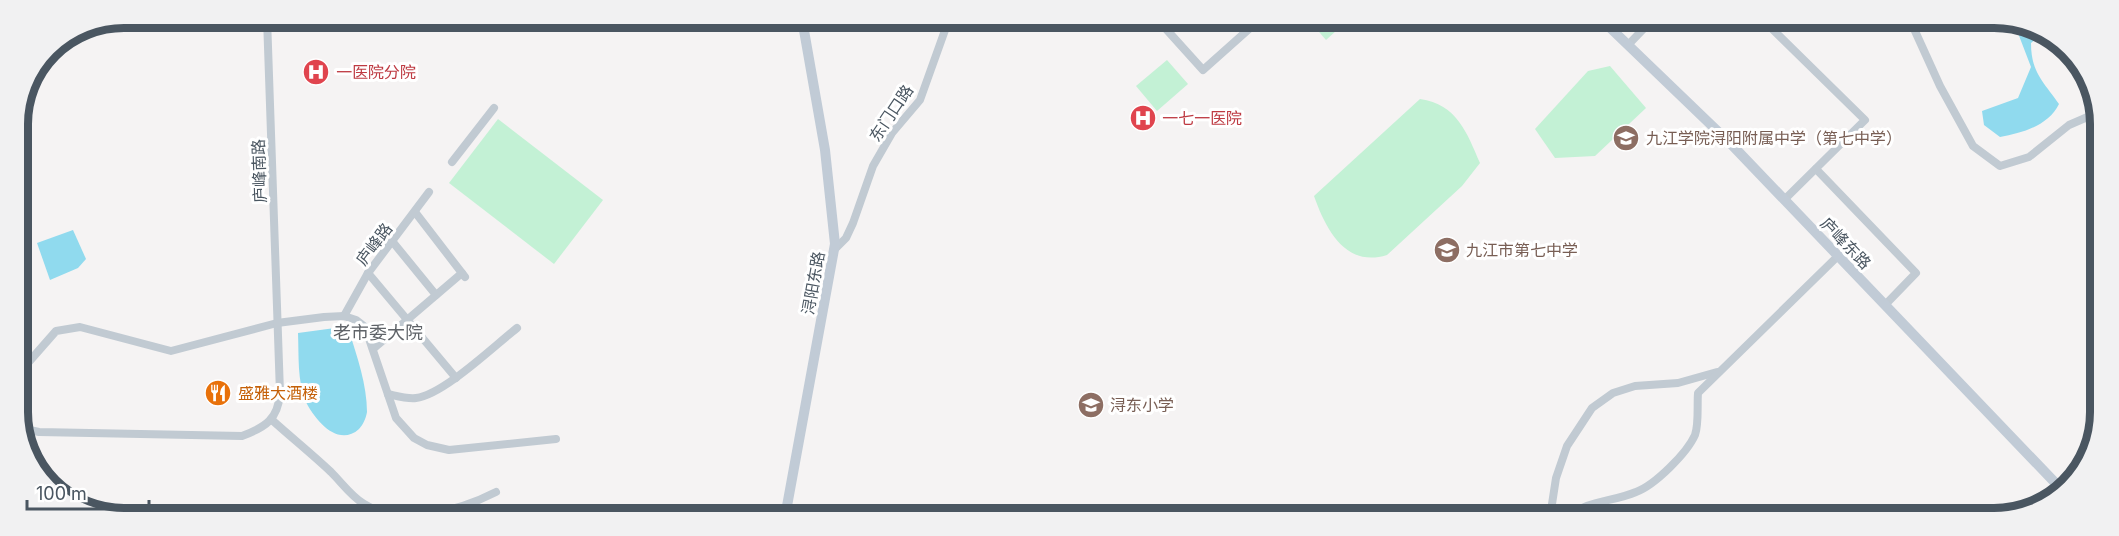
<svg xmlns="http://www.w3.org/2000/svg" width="2119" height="536" viewBox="0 0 2119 536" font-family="Inter,'Noto Sans SC',sans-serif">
  <rect width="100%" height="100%" fill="#f5f3f3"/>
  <g fill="#c3f1d5">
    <path d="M1308,19H1349L1326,40Z"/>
    <path d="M1167,60L1188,84L1157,111L1136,86Z"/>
    <path d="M1610,66L1646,108L1595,156L1555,158L1535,129L1588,71Z"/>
    <path d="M1420,99C1457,104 1467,133 1480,163L1462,186L1387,255C1346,268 1326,230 1314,196Z"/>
    <path d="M498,119L603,200L554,264L449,183Z"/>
  </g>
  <g fill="#90daee">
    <path d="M2013,20L2042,34L2031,43C2031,73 2044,82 2059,104C2049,125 2023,133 2000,137L1984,125L1982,111L2018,98L2031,67Z"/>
    <path d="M73,230L86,259L78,268L50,280L37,243Z"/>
    <path d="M335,328L349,331C357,356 367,385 367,412C366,418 363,425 359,429C338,448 315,420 306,402C297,380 299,357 298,333Z"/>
  </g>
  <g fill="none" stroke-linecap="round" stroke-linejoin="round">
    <g stroke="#c1cad2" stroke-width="8">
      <path d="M1157,19L1203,70L1249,29L1247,19"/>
      <path d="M1763,20L1865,120L1784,200"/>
      <path d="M1910,20L1940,86L1973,146L2000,166L2029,157L2069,125L2099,112"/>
      <path d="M1628,45L1652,20"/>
      <path d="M452,162L494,108"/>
      <path d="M1816,169L1916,273L1885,305"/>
      <path d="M415,212L465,277"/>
      <path d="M392,241L436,295"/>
      <path d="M834,250L846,238L853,223L873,166L892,133L920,100L949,19"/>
      <path d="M368,273L456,378"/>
      <path d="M344,316L368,273L429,192"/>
      <path d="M373,349L462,273"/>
      <path d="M20,372L56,331L80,327L171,351L277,323L324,317L344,316L356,320L365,327L396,418L414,438L427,445L449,450L556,439"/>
      <path d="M388,394C397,396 407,399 416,398C443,395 494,346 517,328"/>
      <path d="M272,420C292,438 312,454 331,472C342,483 351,496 364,504C401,527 461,510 496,492"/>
      <path d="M20,428L39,432L242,436C266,427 278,419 280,393L267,18"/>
      <path d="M1550,517L1556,478L1567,446L1592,408L1613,393L1635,386L1678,383L1717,372"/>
      <path d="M1568,517C1587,500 1613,502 1636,492C1655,485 1687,453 1695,435C1699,424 1697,405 1698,393L1838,256"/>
    </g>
    <g stroke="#c1cbd6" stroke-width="10">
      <path d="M1602,20L1732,145L2064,492"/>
      <path d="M785,517L835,244L825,150L802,19"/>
    </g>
  </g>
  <defs>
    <symbol id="hospital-disc" viewBox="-11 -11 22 22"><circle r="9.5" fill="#e0444e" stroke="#fff"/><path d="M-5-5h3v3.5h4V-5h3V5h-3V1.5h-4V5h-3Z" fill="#fff"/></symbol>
    <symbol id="school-disc" viewBox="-11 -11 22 22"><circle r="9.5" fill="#8d6e63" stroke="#fff"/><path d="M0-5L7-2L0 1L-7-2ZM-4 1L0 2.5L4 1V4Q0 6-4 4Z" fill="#fff"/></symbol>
    <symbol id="restaurant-disc" viewBox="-11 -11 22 22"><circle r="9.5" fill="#e8710a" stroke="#fff"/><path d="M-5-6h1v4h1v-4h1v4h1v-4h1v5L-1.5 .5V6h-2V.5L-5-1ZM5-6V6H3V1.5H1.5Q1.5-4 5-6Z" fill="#fff"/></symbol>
  </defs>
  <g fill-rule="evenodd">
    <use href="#hospital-disc" x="301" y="57" width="30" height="30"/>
    <use href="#hospital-disc" x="1128" y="103" width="30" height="30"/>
    <use href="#school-disc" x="1611" y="123" width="30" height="30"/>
    <use href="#school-disc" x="1432" y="235" width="30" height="30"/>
    <use href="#restaurant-disc" x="203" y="378" width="30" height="30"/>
    <use href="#school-disc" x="1076" y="390" width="30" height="30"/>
  </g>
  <g text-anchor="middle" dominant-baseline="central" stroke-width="6" stroke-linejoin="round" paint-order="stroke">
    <g font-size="16" fill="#be3a42" stroke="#fff" text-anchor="start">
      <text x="336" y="72">一医院分院</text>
      <text x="1162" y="118">一七一医院</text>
    </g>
    <g font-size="16" fill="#4a5661" stroke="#fff">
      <text transform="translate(891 113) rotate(-56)">东门口路</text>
      <text transform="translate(259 171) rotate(-92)">庐峰南路</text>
      <text transform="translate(1846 243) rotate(46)">庐峰东路</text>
      <text transform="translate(374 244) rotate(-53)">庐峰路</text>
      <text transform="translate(813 283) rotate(-80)">浔阳东路</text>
    </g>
    <g font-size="16" fill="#785e54" stroke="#fff" text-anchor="start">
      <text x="1646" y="138">九江学院浔阳附属中学（第七中学）</text>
      <text x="1466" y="250">九江市第七中学</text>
      <text x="1110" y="405">浔东小学</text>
    </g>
    <g font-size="16" fill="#c56008" stroke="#fff" text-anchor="start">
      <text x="238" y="393">盛雅大酒楼</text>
    </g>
    <g font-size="18" fill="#5f6368" stroke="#fff">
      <text x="378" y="332">老市委大院</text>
    </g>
  </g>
  <path d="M0 0H2119V536H0ZM124 28H1994A96 96 0 0 1 2090 124V412A96 96 0 0 1 1994 508H124A96 96 0 0 1 28 412V124A96 96 0 0 1 124 28Z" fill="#f1f1f2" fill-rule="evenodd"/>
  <path fill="none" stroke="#4a5661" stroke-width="8" d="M124 28H1994A96 96 0 0 1 2090 124V412A96 96 0 0 1 1994 508H124A96 96 0 0 1 28 412V124A96 96 0 0 1 124 28Z"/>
  <path d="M27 500v9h122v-9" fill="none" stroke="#4a5661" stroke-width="3"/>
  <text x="36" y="500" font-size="18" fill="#4a5661" stroke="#ffffff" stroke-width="4.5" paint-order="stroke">100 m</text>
</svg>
